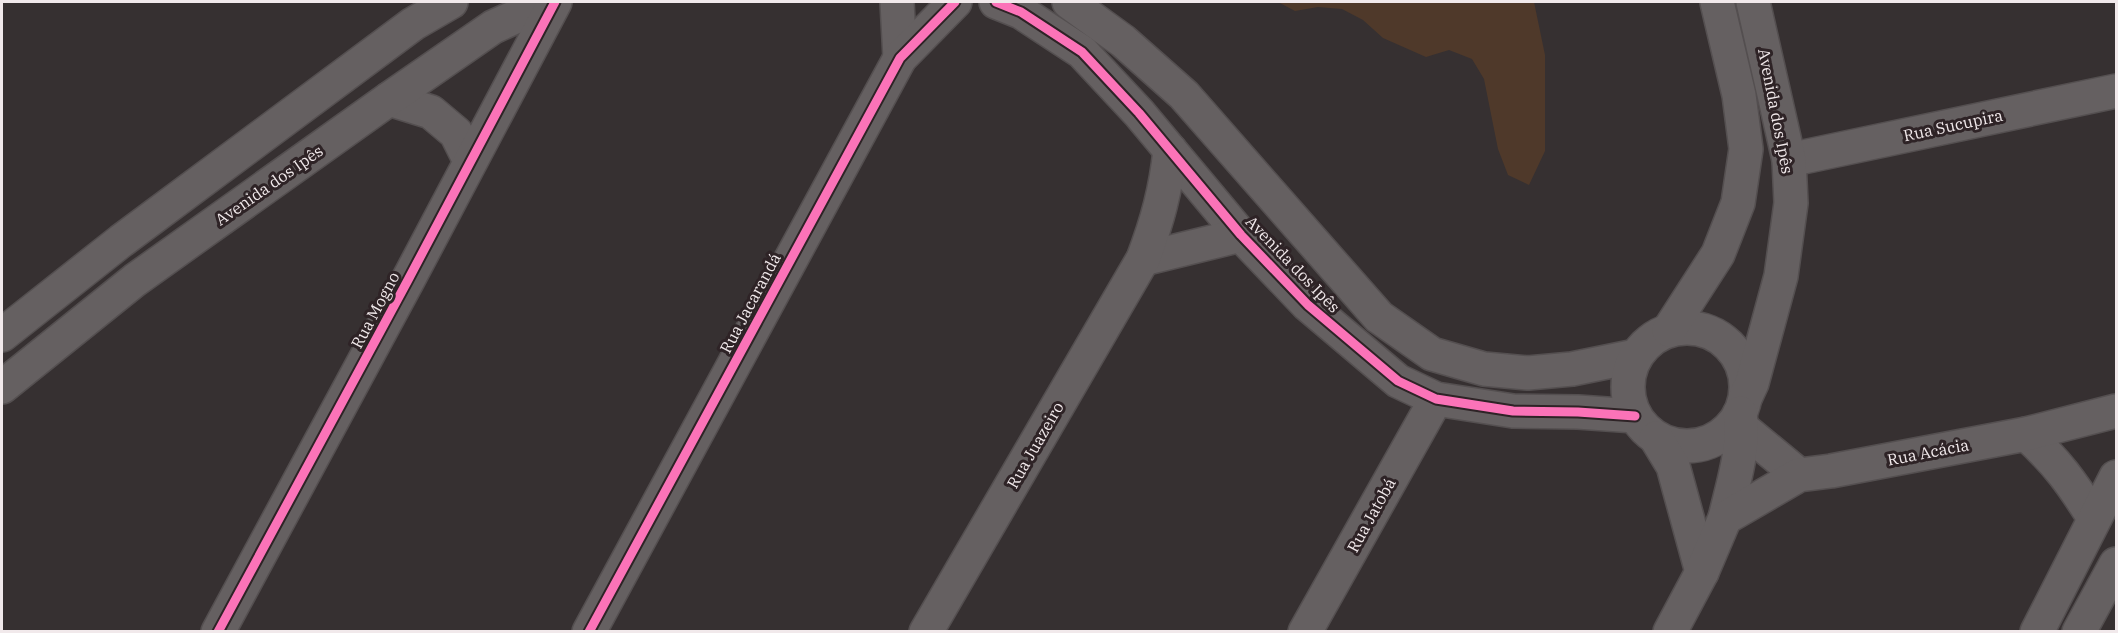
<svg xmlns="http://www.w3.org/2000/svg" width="2118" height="633" viewBox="0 0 2118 633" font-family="'IBM Plex Serif',serif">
  <rect width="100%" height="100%" fill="#363031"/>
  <path fill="#4f392a" d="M1278,2H1534L1545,55V151L1529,185L1508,175L1498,149L1484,79L1472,59L1449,50L1426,57L1383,38L1363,20L1342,9L1318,7L1295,11Z"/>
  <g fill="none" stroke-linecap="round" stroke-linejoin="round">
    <defs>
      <g id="street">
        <path d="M897,2L900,58"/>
        <path d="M996,2L1021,12L1082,52L1139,113L1241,235L1308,305L1398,381L1436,399L1513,411L1578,412L1635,416"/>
        <path d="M1069,2L1123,41L1184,95L1379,317L1432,354L1484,369L1528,373L1572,369L1636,356"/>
        <path d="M389,99L431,112L456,133L470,161"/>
        <path d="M1789,160L2116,91"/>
        <path d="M1143,259L1241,235"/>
        <circle cx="1687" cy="387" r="59"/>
        <path d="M1669,330L1718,254L1738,203L1746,149L1739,95L1717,2"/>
        <path d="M2,335L121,241L413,24L451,2"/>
        <path d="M2,387L135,280L389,99L493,27L548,2"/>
        <path d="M1746,396L1752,383L1781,276L1791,203L1789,160L1753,2"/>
        <path d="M1742,428L1799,475"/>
        <path d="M2026,434C2057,462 2072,483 2094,518"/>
        <path d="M1656,438L1673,466L1702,572"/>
        <path d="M1725,518C1733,484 1745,449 1740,413"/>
        <path d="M218,632L408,280L555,2"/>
        <path d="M589,632L900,58L955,2"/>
        <path d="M926,632L1143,259C1157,222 1166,190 1170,150"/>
        <path d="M1305,632L1436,399"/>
        <path d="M1670,632L1702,572L1725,518L1799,475L1831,471L2026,434L2116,411"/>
        <path d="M2037,632L2116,477"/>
        <path d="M2079,632L2116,564"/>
      </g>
    </defs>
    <use href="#street" stroke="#544f50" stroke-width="36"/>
    <use href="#street" stroke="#656061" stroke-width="33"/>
    <defs>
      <g id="cycleway">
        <path d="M996,2L1021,12L1082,52L1139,113L1241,235L1308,305L1398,381L1436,399L1513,411L1578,412L1635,416"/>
        <path d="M218,632L408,280L555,2"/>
        <path d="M589,632L900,58L955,2"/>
      </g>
    </defs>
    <use href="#cycleway" stroke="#2e2326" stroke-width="13"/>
    <use href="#cycleway" stroke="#fb73b8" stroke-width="9"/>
  </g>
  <g text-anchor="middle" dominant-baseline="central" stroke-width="6" stroke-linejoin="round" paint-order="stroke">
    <g font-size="16" fill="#f1e9eb" stroke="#2e2326">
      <text transform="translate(1776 111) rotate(79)">Avenida dos Ipês</text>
      <text transform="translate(1953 125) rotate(-12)">Rua Sucupira</text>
      <text transform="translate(269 185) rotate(-35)">Avenida dos Ipês</text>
      <text transform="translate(1293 264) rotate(46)">Avenida dos Ipês</text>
      <text transform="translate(750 303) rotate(-62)">Rua Jacarandá</text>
      <text transform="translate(375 310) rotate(-62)">Rua Mogno</text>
      <text transform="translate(1035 445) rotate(-60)">Rua Juazeiro</text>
      <text transform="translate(1928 452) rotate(-11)">Rua Acácia</text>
      <text transform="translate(1371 515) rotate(-61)">Rua Jatobá</text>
    </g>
  </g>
  <rect width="2118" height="633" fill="none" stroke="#f1e9eb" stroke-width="6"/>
</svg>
